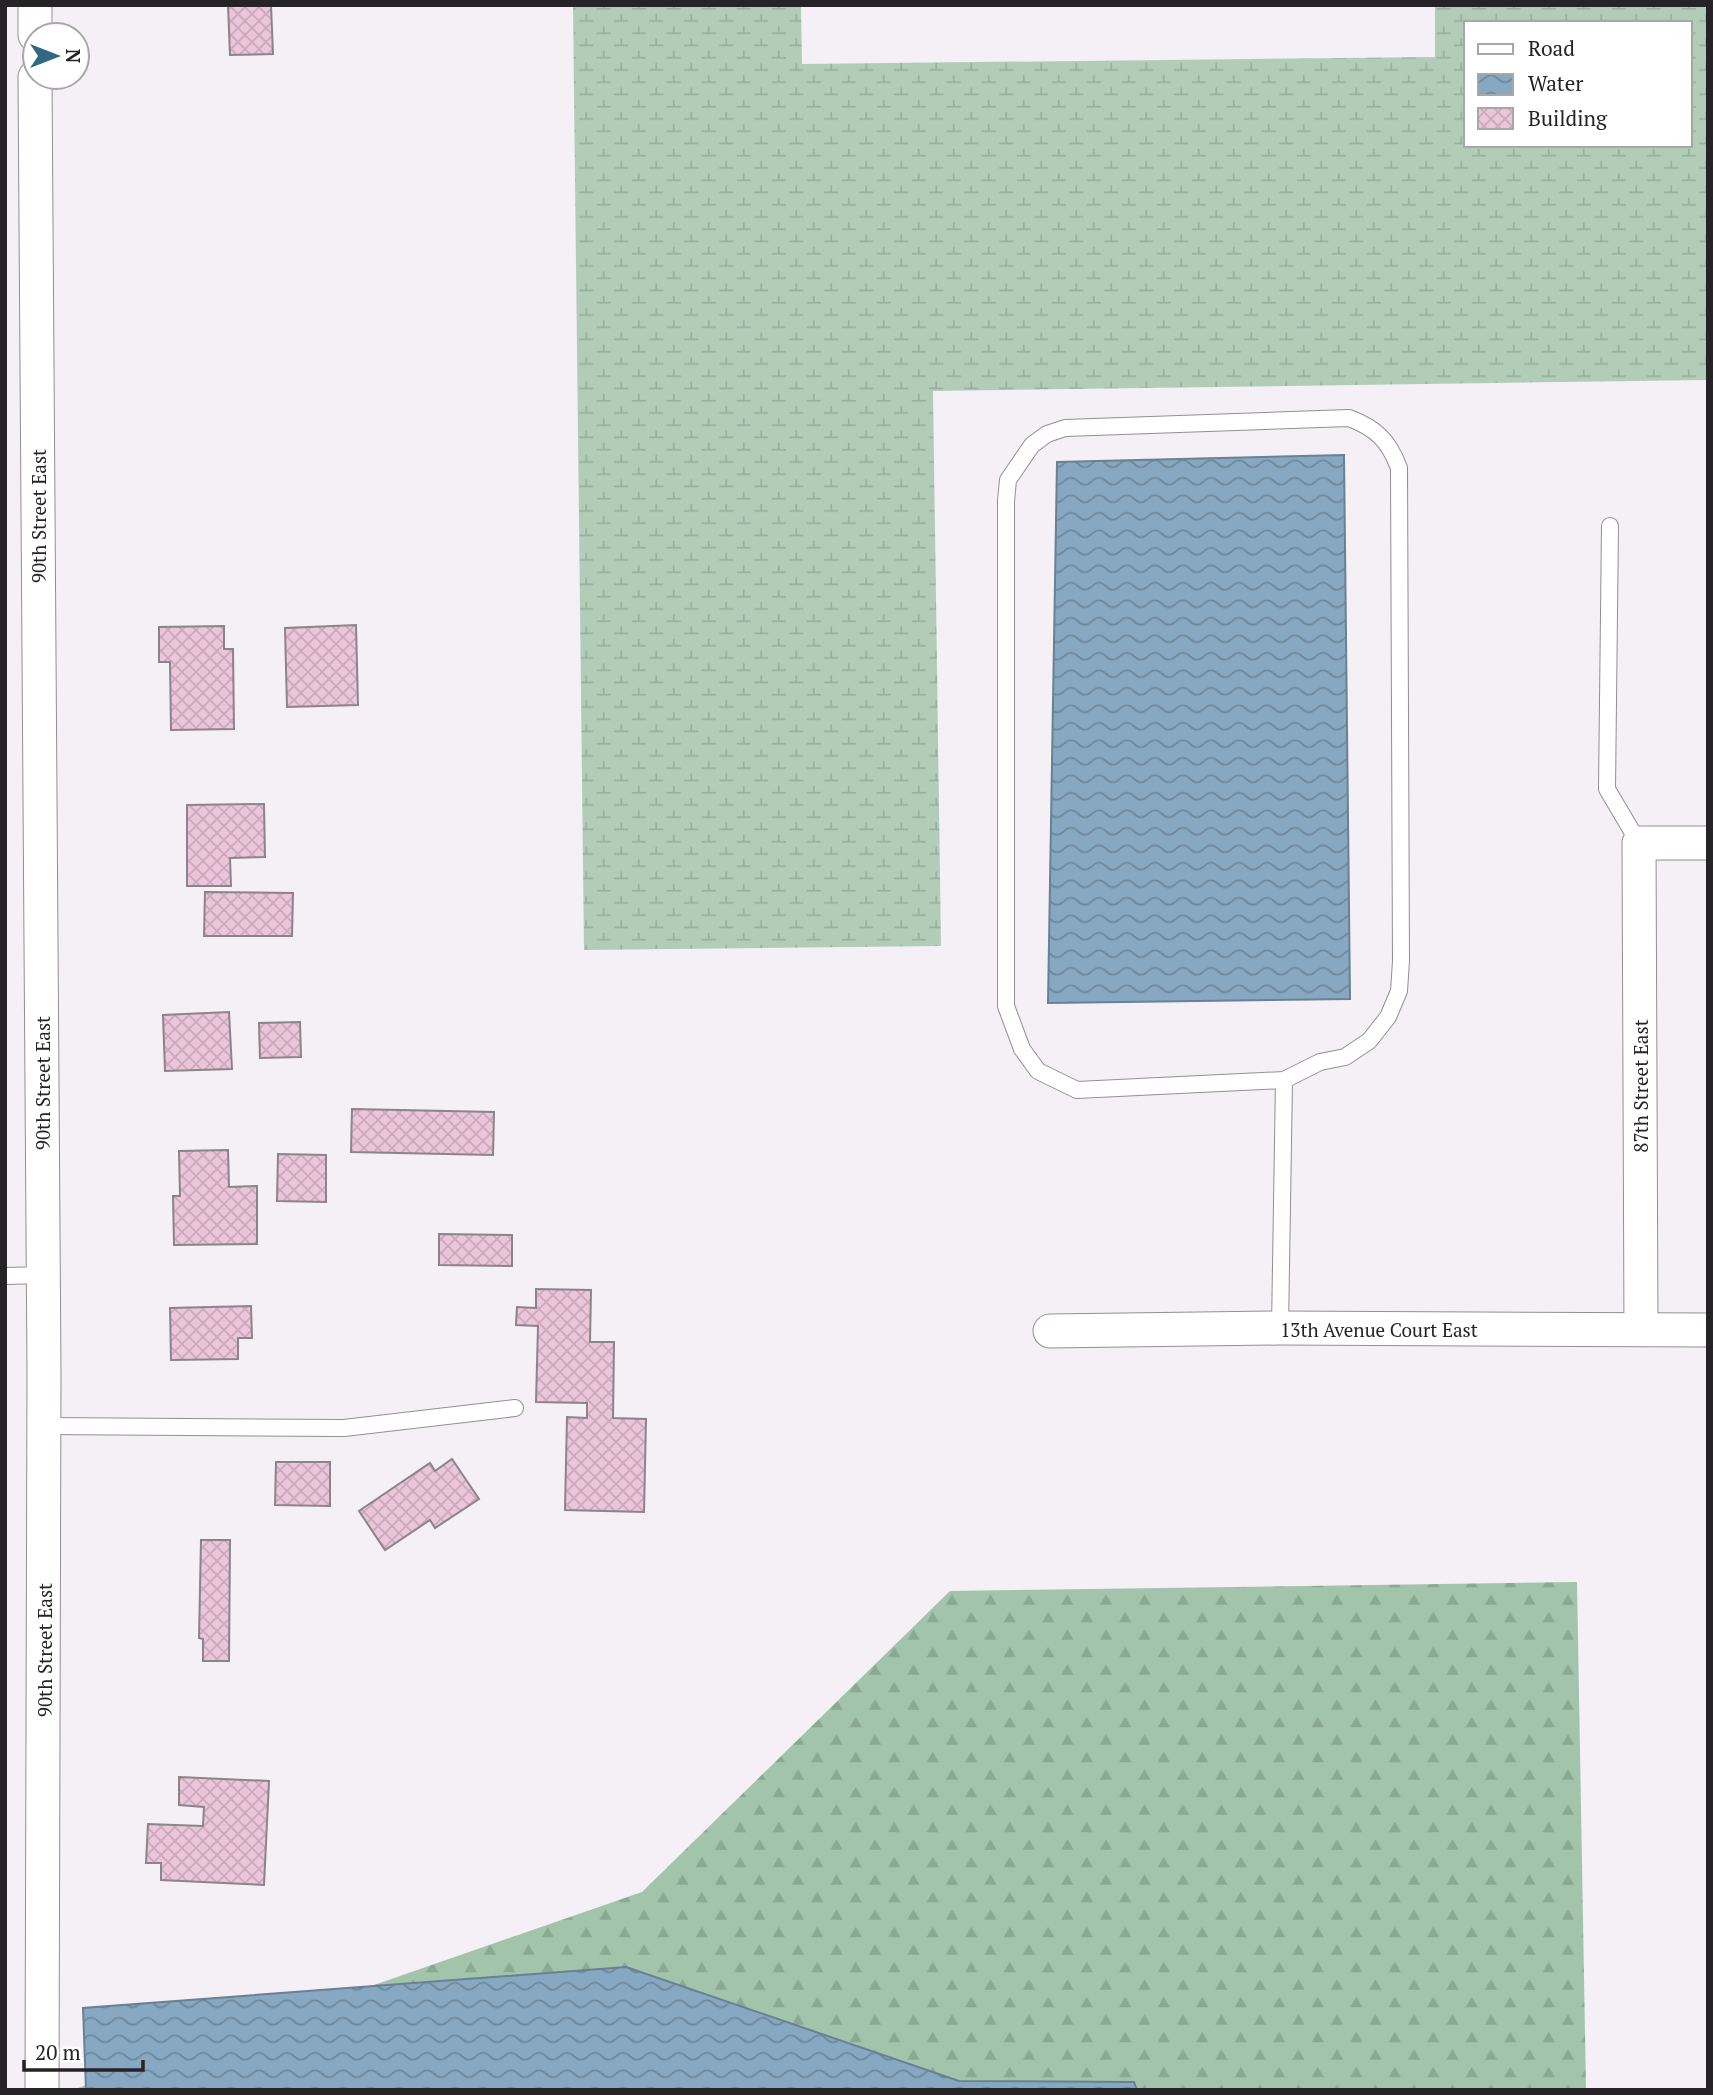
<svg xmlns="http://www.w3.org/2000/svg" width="1713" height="2095" viewBox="0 0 1713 2095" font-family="'PT Serif',serif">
  <defs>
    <pattern id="forest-firs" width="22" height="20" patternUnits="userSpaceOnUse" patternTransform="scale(1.75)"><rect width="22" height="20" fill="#a1c4aa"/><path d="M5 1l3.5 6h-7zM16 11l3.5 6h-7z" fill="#8aa892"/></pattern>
    <pattern id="wetland-marsh" width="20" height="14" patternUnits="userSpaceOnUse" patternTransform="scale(1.75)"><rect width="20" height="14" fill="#b1cdb8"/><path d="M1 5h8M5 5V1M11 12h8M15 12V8" fill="none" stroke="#98b09e"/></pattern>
    <pattern id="water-waves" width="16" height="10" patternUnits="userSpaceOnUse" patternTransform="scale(1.75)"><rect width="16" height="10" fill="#87a8c2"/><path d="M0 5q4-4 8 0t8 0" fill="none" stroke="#6e889d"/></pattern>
    <pattern id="building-cross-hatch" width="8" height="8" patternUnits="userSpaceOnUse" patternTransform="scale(1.75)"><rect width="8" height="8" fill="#ecc5db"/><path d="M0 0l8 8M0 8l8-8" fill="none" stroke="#caa9bc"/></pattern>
  </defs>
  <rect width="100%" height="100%" fill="#f5eff6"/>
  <path fill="url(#forest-firs)" d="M1577,1582L1586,2090H72L642,1892L950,1591Z"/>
  <path fill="url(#wetland-marsh)" fill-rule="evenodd" d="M573,5H801L802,64L1435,57V5H1708V380L933,391L941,946L584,950ZM1466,23H1690V145H1466Z"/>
  <g fill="url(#water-waves)" stroke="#6a8093" stroke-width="2">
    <path d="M1344,455L1350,999L1048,1003L1057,462Z"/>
    <path d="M626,1967L959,2081L1134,2082L1137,2090H86L83,2008Z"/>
  </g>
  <g fill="url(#building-cross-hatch)" stroke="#8b8488" stroke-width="2">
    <path d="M228,5H271L273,54L230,55Z"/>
    <path d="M356,625L358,705L287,707L285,628Z"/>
    <path d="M224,626V649H233L234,729L171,730L170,662H159V627Z"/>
    <path d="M264,804L265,857L230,858L231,886H187V805Z"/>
    <path d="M205,892L293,893L292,936H204Z"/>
    <path d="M229,1012L232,1069L165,1071L163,1015Z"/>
    <path d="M300,1022L301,1057L260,1058L259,1023Z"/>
    <path d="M352,1109L494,1112L493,1155L351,1152Z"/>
    <path d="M228,1150L229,1187L257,1186V1244L174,1245L173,1196H180L179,1151Z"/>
    <path d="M278,1154L326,1155V1202L277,1201Z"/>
    <path d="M439,1234L512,1235V1266L439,1265Z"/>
    <path d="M536,1289L591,1290L590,1342H614L613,1418L646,1419L644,1512L565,1510L567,1417L587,1418V1403L536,1402L538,1326L516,1325L517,1307L536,1308Z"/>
    <path d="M251,1306L252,1338H238V1359L171,1360L170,1308Z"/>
    <path d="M452,1459L479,1499L435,1528L430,1520L385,1550L359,1511L430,1463L435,1471Z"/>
    <path d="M276,1462H330V1506L275,1505Z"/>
    <path d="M201,1540H230L229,1661H203V1639L199,1638Z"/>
    <path d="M179,1777L269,1781L264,1885L161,1880V1863H146L148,1824L203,1826L204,1807L179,1805Z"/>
  </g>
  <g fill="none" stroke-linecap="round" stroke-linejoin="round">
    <defs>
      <g id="lane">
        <path d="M1349,418C1376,428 1389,441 1399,468L1401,961L1399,991L1388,1017L1369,1041L1345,1057L1320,1062L1284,1080L1077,1090L1038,1071L1022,1049L1006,1006V501L1008,480L1032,445L1047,434L1065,428Z"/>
        <path d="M1610,526L1607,789L1639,843"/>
        <path d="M5,1276L44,1275"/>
        <path d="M1280,1328L1284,1080"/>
        <path d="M44,1426L344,1428L515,1408"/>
      </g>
      <g id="street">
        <path d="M35,5V35"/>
        <path d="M35,77L44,1373L42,2090"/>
        <path d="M1641,1329L1639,843H1708"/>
        <path d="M1050,1331L1280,1328L1708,1330"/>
      </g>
    </defs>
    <use href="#lane" stroke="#938e94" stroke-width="18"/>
    <use href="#street" stroke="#938e94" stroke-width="35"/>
    <use href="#lane" stroke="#fff" stroke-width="16"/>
    <use href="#street" stroke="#fff" stroke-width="33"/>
  </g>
  <g text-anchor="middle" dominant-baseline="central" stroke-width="5" stroke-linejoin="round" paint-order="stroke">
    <g font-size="19" fill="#252325" stroke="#fff">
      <text transform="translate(38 516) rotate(-90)">90th Street East</text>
      <text transform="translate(42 1083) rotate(-90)">90th Street East</text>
      <text transform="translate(1640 1086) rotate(-90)">87th Street East</text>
      <text x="1379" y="1329">13th Avenue Court East</text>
      <text transform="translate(44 1650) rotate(-90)">90th Street East</text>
    </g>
  </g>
  <rect width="1713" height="2095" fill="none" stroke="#252325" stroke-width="14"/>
  <rect x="1464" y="21" width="228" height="126" fill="#ffffff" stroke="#a8a7a8" stroke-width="2"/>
  <rect x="1478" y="44" width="35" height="10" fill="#ffffff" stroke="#a8a7a8" stroke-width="2"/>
  <text x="1528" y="56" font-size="21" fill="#252325">Road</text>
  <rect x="1478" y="74" width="35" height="21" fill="url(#water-waves)" stroke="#a8a7a8" stroke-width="2"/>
  <text x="1528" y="91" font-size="21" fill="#252325">Water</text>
  <rect x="1478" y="108" width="35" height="21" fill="url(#building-cross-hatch)" stroke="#a8a7a8" stroke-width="2"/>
  <text x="1528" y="126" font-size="21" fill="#252325">Building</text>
  <g transform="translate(56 56) rotate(90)"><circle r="33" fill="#ffffff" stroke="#a8a7a8" stroke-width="2"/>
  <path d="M0-5L12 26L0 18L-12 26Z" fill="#316983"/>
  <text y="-10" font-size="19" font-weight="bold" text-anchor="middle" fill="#252325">N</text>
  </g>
  <path d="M24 2060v10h119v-10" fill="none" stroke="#252325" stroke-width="3.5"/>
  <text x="35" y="2060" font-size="21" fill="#252325" stroke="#ffffff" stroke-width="5" paint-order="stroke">20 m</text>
</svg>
